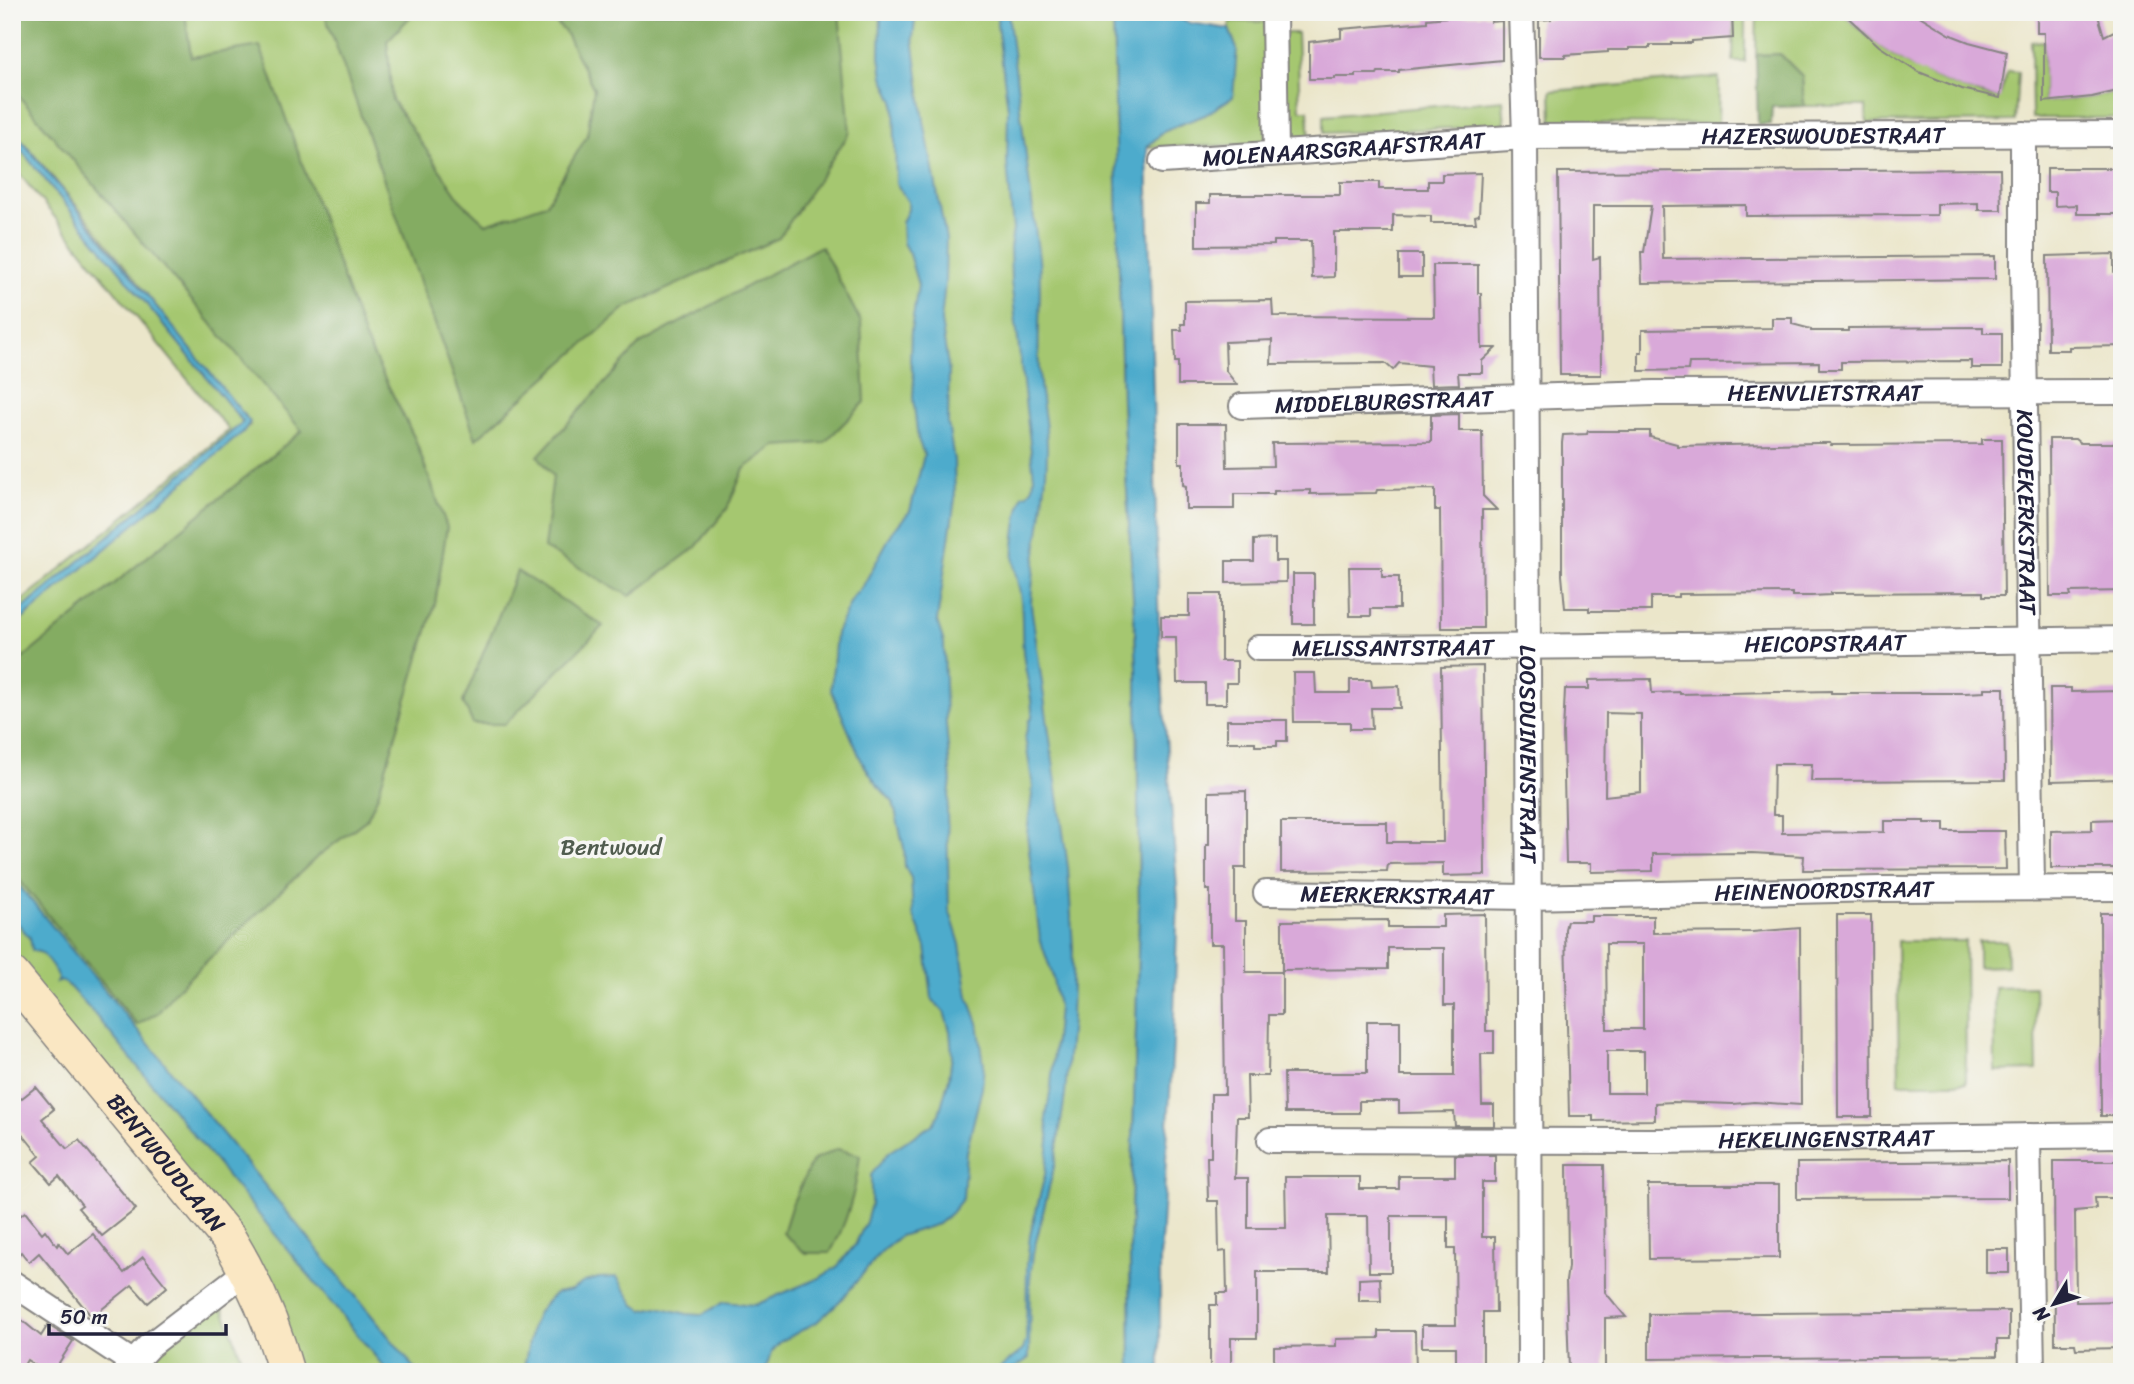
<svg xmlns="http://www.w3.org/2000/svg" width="2134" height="1384" viewBox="0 0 2134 1384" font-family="Sriracha,sans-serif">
  <rect width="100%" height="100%" fill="#f6f6f2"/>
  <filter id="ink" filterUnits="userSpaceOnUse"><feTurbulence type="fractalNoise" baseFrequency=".0143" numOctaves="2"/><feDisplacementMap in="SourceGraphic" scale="14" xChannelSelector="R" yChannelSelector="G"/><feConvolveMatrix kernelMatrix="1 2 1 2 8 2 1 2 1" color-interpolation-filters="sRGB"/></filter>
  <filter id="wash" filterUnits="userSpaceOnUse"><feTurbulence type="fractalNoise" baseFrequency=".00686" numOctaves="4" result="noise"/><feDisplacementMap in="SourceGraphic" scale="28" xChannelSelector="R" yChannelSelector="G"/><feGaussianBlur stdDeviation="1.57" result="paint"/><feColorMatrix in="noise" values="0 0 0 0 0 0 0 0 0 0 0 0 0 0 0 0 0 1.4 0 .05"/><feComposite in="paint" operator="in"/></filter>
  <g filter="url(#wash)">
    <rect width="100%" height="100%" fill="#ebe6ca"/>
    <g fill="#a5c770" stroke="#647456" stroke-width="2">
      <path d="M12,12H1113L1122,402L1137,667L1139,916L1130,1250L1131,1372H298L284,1329L12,958V628L250,425L87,218L15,132H12Z"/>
      <path d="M1734,12H1745V62H1733Z"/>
      <path d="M1757,12H1843C1885,58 1939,86 1999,98L2008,71L2018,72L2015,121L1867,123L1866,106H1804L1802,76L1780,54L1756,55Z"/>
      <path d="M1230,21L1265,22L1266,141L1260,145L1147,147L1165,130L1205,115L1237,49L1229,29Z"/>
      <path d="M1283,33H1297L1300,110H1308L1310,141H1296L1283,128Z"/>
      <path d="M2044,41V102L2092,97L2122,90V118H2032L2031,42Z"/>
      <path d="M1719,77L1718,124L1552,123L1551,91Z"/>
      <path d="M1503,100L1505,126L1324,133V116Z"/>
      <path d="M12,139L243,422L12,618V609L229,430L12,165Z"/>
      <path d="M1897,941H1965L1966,1083H1899Z"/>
      <path d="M1978,941H2006L2007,966L1978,967Z"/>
      <path d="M2035,986L2037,1070L1995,1071L1994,987Z"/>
      <path d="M220,1301L244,1364L235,1372L234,1368L220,1364L210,1372H136Z"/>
    </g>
    <g fill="#84ac62" stroke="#53674e" stroke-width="2">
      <path d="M12,12H185L191,57L260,46L365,339L415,439L447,527L435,604L378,795L367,819L317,857L174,992L159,1012L137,1025L12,871V667L302,431L12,88Z"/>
      <path d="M324,12H415L387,41L392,100L462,202L486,224L546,204L587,136L594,89L565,32L545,12H839L850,132L779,238L625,308L476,439Z"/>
      <path d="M1780,54L1802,76L1804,106L1772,107L1771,124L1758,125L1756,55Z"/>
      <path d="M821,246L861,322L865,402L824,443L775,446L744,469L727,509L696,547L630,596L544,548L553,476L538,456L640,344Z"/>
      <path d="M517,571L603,626L505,724H473L463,702Z"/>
      <path d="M837,1149L860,1155C856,1190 848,1222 830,1253H805L783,1233L792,1204L812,1161Z"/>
    </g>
    <g fill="#4eabcc" stroke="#386684" stroke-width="2">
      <path d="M881,12H916L913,38L924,121L946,239L945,283L941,321L949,372L948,424L954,460L955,499L937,621L944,643L946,724L951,781L947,811L949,909L960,944L968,996L978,1023L984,1064L982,1088L966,1152L963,1198L951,1213L938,1224L900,1236L880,1253L842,1299L817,1322L780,1342L771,1353L765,1372H523L532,1327L538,1312L546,1302L556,1293L571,1290L584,1282L599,1278L617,1277L635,1305L644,1310L658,1307L687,1314L701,1315L724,1302L755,1305L819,1278L837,1267L855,1245L866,1222L871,1204V1175L889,1152L933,1124L939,1114L949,1078L952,1055L950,1031L944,1012L932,999L926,947L913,914L911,878L905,867L904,848L893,802L877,785L862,762L831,690L836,633L853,597L863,586L893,531L910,511L924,455L918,439L913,398L914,378L910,361L911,330L918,285L909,254L903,243L902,222L908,210V202L896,183L894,101L883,77L880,57Z"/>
      <path d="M998,12H1008L1039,259C1042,296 1037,333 1039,371C1040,398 1048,424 1047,451C1047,502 1033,553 1031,605L1068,867L1073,948L1071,1019L1065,1095L1055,1163L1033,1254L1030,1280L1029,1358L1015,1368L1006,1372H995L1023,1350L1026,1341L1027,1264L1030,1235L1045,1175L1049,1141L1046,1118L1051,1086L1058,1007L1052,974L1040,939L1027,834L1033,787L1025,737L1029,721L1032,718C1033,697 1027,681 1024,660C1021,640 1023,621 1021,601C1020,588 1015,576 1014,564C1012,548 1018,510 1023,495L1028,494L1033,487L1034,477L1011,281L1010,248L1013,230L1007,163L1008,109L997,24Z"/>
      <path d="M1113,12H1160L1191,23L1229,29L1237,49L1233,97L1205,115L1165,130L1147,147L1159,639L1178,900L1173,1044L1160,1260V1372H1131L1130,1250L1139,916L1137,667L1122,402Z"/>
      <path d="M12,132H15L250,422L243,432L12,628V618L243,422L12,139Z"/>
      <path d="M12,877L418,1372H388L96,1016L66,983L60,981L56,982L58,978L53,967L42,953L32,950L30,938L12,917Z"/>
    </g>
    <g id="blocks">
      <g fill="#d9a9d9" fill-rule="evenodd">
        <path d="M1551,12H1732L1733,38L1692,41V43H1671V45H1650V48H1629V50H1608V52L1565,55L1566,57H1539V20L1551,19Z"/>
        <path d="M1842,12H1913L1951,35L1969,42L2007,52L2000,98L1962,89L1919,72L1879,46Z"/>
        <path d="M2037,12H2097L2104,36L2122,27V90L2092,97L2044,102V33H2037Z"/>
        <path d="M1469,15H1491V22L1502,21V60L1399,70V72H1378L1377,74H1356V77H1335V79H1309V42L1341,38V29L1427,22V19Z"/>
        <path d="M2047,168H2122V214H2077V205L2055,206V192H2047Z"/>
        <path d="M2000,169L2001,210H1978V203L1937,204V215L1746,216V205L1662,206L1663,259L1995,256V279L1642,283L1641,252H1644L1651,206H1593V259L1600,257L1601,375H1560L1558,172Z"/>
        <path d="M1481,173L1479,215L1475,216L1476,223H1431V216L1393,215V232H1334V277L1312,278L1311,241H1274V245L1196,246V203H1210V195H1340V182H1379V189H1428V181H1442V174Z"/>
        <rect x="1399" y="254" width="23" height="23"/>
        <path d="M2114,254V272H2122V346L2069,347V350H2048L2047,256Z"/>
        <path d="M1433,265H1478V293H1481L1482,348H1496L1482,361V373H1458L1459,384L1431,385L1430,366L1399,363L1393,370L1385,363L1271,364L1272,340L1225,342L1226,371L1237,385H1178V362H1175L1174,330H1182L1181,324H1185V301L1272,300L1273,316L1434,317Z"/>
        <path d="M1772,318H1792V324L1811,329V331H1848V328L1983,327V333H2002V368H1971V361L1841,362V369H1819V362L1689,363L1688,370L1639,371V352H1642V330L1772,328Z"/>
        <path d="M1459,414V431H1482L1483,496L1497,510H1482L1483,628H1441L1440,510H1435V489L1377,490L1376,493L1310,494V490L1274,491V494H1234V509H1186V486L1183,485V463H1179V424H1226L1227,467L1273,466L1272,443L1431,442V415Z"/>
        <path d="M1588,431H1650V437L1677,444V446L1818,443H1830L1831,445L1982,444V439H2002L2004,596H1983V592L1831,593V595L1811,596H1792V593L1678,594V597H1651V611H1589V608H1565L1562,575V443L1563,435L1587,434Z"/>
        <path d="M2049,439H2075L2080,443H2122V591L2070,592L2071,596H2050Z"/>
        <path d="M1275,539V561H1286V582L1226,583V561H1254V540Z"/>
        <path d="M1349,567H1382V577H1399V609H1371V616H1350Z"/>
        <rect x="1293" y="574" width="21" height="50"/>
        <path d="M1189,594H1221V661H1237V683H1226V704H1205V683H1177L1176,637H1161V616H1189Z"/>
        <path d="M1483,666L1485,875L1443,876V863L1388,864L1387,871L1281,872V822H1387V842H1443L1441,667Z"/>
        <path d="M1293,673H1315L1316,693H1350V680H1371L1372,687L1399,686L1400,708H1371L1372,729H1350V722H1294Z"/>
        <path d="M1651,679L1652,693L1680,692V694L1831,691V693H1965L1984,692V688H2004L2005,780L1811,781L1812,764H1774L1773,815H1782V833L1884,832V821H1924V823H1944V831H2005L2006,869L1803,870L1804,856L1752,853L1653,854V871L1591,872V863H1566L1563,733L1565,689H1589V680ZM1606,713L1641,714V792L1605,796Z"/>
        <path d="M2050,688H2071V692L2122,691V779L2051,781Z"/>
        <path d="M1227,720H1287V741H1277V746H1255V742H1227Z"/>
        <path d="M1246,791V868H1235V921H1246V972H1282V1015H1269L1268,1076H1247L1248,1117H1237L1235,1178H1248V1228H1286L1285,1177H1360V1189H1399V1176H1455V1155H1495V1182H1482V1237H1495L1496,1312H1483V1372H1456V1347H1422V1325H1456L1455,1249H1448V1216H1391V1272H1369L1368,1216H1328L1329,1272H1257V1338H1231V1372H1210V1305H1217V1293H1227L1226,1251L1219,1252L1218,1201H1208L1207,1157H1211V1094H1225L1223,944H1210V890H1206V845H1209V792Z"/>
        <path d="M2122,819V868H2051V831L2092,830V820Z"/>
        <path d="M2100,913H2122V1116H2101Z"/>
        <path d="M1485,914L1486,1031H1494V1054H1481L1482,1105H1494V1126H1455L1454,1112L1399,1113V1101H1359V1113H1285L1284,1073H1367V1021H1400V1076H1454V1005H1444V948H1388V969L1282,970V921L1388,920V927H1443V915Z"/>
        <path d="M1837,915H1871L1872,1117H1838Z"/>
        <path d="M1591,916H1653V933L1752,932L1800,928L1801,1105L1754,1102L1733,1104L1673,1102L1655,1103V1120L1593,1121V1116H1569L1565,929L1567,921H1591ZM1606,944H1643V1029H1607ZM1607,1051H1644V1093H1607Z"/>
        <path d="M36,1087L54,1109L42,1119L67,1149L79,1140L136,1209L102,1236L78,1208L82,1205L59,1176L51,1183L33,1162L40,1156L12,1121V1106Z"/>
        <path d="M2008,1161V1198L1797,1199V1163Z"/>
        <path d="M2054,1161H2122V1198H2095L2096,1209L2075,1211L2076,1302L2122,1301V1344L2120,1348L2076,1349L2075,1344H2055Z"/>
        <path d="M1567,1165H1604L1605,1292L1626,1317L1605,1318V1369H1569L1566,1281L1568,1267Z"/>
        <path d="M1648,1185H1779V1258L1649,1259Z"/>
        <path d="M25,1212L42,1233L45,1230L57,1246L59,1243L68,1254L93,1234L124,1273L143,1257L167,1287L148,1303L132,1285L92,1317L39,1253L29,1262L21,1252L12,1261V1222Z"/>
        <rect x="1986" y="1249" width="23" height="24"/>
        <path d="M1380,1278L1381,1301H1359V1279Z"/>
        <path d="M2009,1311V1340H1997V1356L1649,1359V1314Z"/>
        <path d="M12,1312L41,1336L48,1325L73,1341L53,1372H45L27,1360L20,1372H12Z"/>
        <path d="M1379,1331H1415L1416,1372H1274V1347L1336,1346V1339L1379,1338Z"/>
      </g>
    </g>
  </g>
  <g filter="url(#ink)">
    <use href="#blocks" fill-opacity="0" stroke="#868482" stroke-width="2"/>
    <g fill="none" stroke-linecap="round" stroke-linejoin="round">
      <defs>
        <g id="minor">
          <path d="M1274,12L1276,152"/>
          <path id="s1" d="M1521,12L1525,137L1528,648L1530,1372"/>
          <path id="s2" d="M2023,134V267L2032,888"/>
          <path id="s3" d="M1162,161L1525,137L2122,134"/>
          <path id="s4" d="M1242,406L1654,393L2122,392"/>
          <path id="s5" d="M1258,648C1546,648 1834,643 2122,639"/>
          <path id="s6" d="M1266,893L1528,897L1880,889L2122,888"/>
          <path d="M2028,1136L2032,1372"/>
          <path id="s7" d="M1270,1140L1658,1141L2122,1135"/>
          <path d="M12,1283L132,1362"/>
          <path d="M125,1372L149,1346L248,1270"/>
        </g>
        <g id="secondary">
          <path id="s8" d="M12,975L228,1238C254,1281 273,1324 286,1372"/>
        </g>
      </defs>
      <use href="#minor" stroke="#868482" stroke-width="28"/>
      <use href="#secondary" stroke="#868482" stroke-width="38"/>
      <use href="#minor" stroke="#fff" stroke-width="24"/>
      <use href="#secondary" stroke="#fae7c3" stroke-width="35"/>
    </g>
  </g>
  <g text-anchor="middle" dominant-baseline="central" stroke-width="7" stroke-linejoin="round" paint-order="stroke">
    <g font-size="23" fill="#22223b" stroke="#f6f6f2">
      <text stroke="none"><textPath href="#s3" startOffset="662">HAZERSWOUDESTRAAT</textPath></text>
      <text stroke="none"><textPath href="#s3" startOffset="182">MOLENAARSGRAAFSTRAAT</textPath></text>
      <text stroke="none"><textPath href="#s4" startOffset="583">HEENVLIETSTRAAT</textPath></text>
      <text stroke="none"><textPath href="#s4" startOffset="142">MIDDELBURGSTRAAT</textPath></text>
      <text stroke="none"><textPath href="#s2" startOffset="378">KOUDEKERKSTRAAT</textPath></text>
      <text stroke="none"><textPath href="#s5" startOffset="567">HEICOPSTRAAT</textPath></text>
      <text stroke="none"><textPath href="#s5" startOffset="135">MELISSANTSTRAAT</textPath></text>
      <text stroke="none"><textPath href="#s1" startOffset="742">LOOSDUINENSTRAAT</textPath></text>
      <text stroke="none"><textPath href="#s6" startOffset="558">HEINENOORDSTRAAT</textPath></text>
      <text stroke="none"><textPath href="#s6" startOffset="131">MEERKERKSTRAAT</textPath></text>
      <text stroke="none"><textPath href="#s7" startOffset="556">HEKELINGENSTRAAT</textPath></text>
      <text stroke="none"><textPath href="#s8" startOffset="243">BENTWOUDLAAN</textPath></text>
    </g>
    <g font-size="23" fill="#505c4e" stroke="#f6f6f2">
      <text x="611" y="847">Bentwoud</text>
    </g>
  </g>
  <rect width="2134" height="1384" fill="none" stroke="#f6f6f2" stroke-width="42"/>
  <g transform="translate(2054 1304) rotate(232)" stroke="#f6f6f2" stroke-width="5" paint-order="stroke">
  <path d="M0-5L12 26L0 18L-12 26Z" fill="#22223b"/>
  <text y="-10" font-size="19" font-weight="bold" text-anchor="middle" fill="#22223b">N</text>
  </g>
  <path d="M49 1324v10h177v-10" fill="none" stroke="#22223b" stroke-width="3.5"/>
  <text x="60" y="1324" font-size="21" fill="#22223b" stroke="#f6f6f2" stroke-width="5" paint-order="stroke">50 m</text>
</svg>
